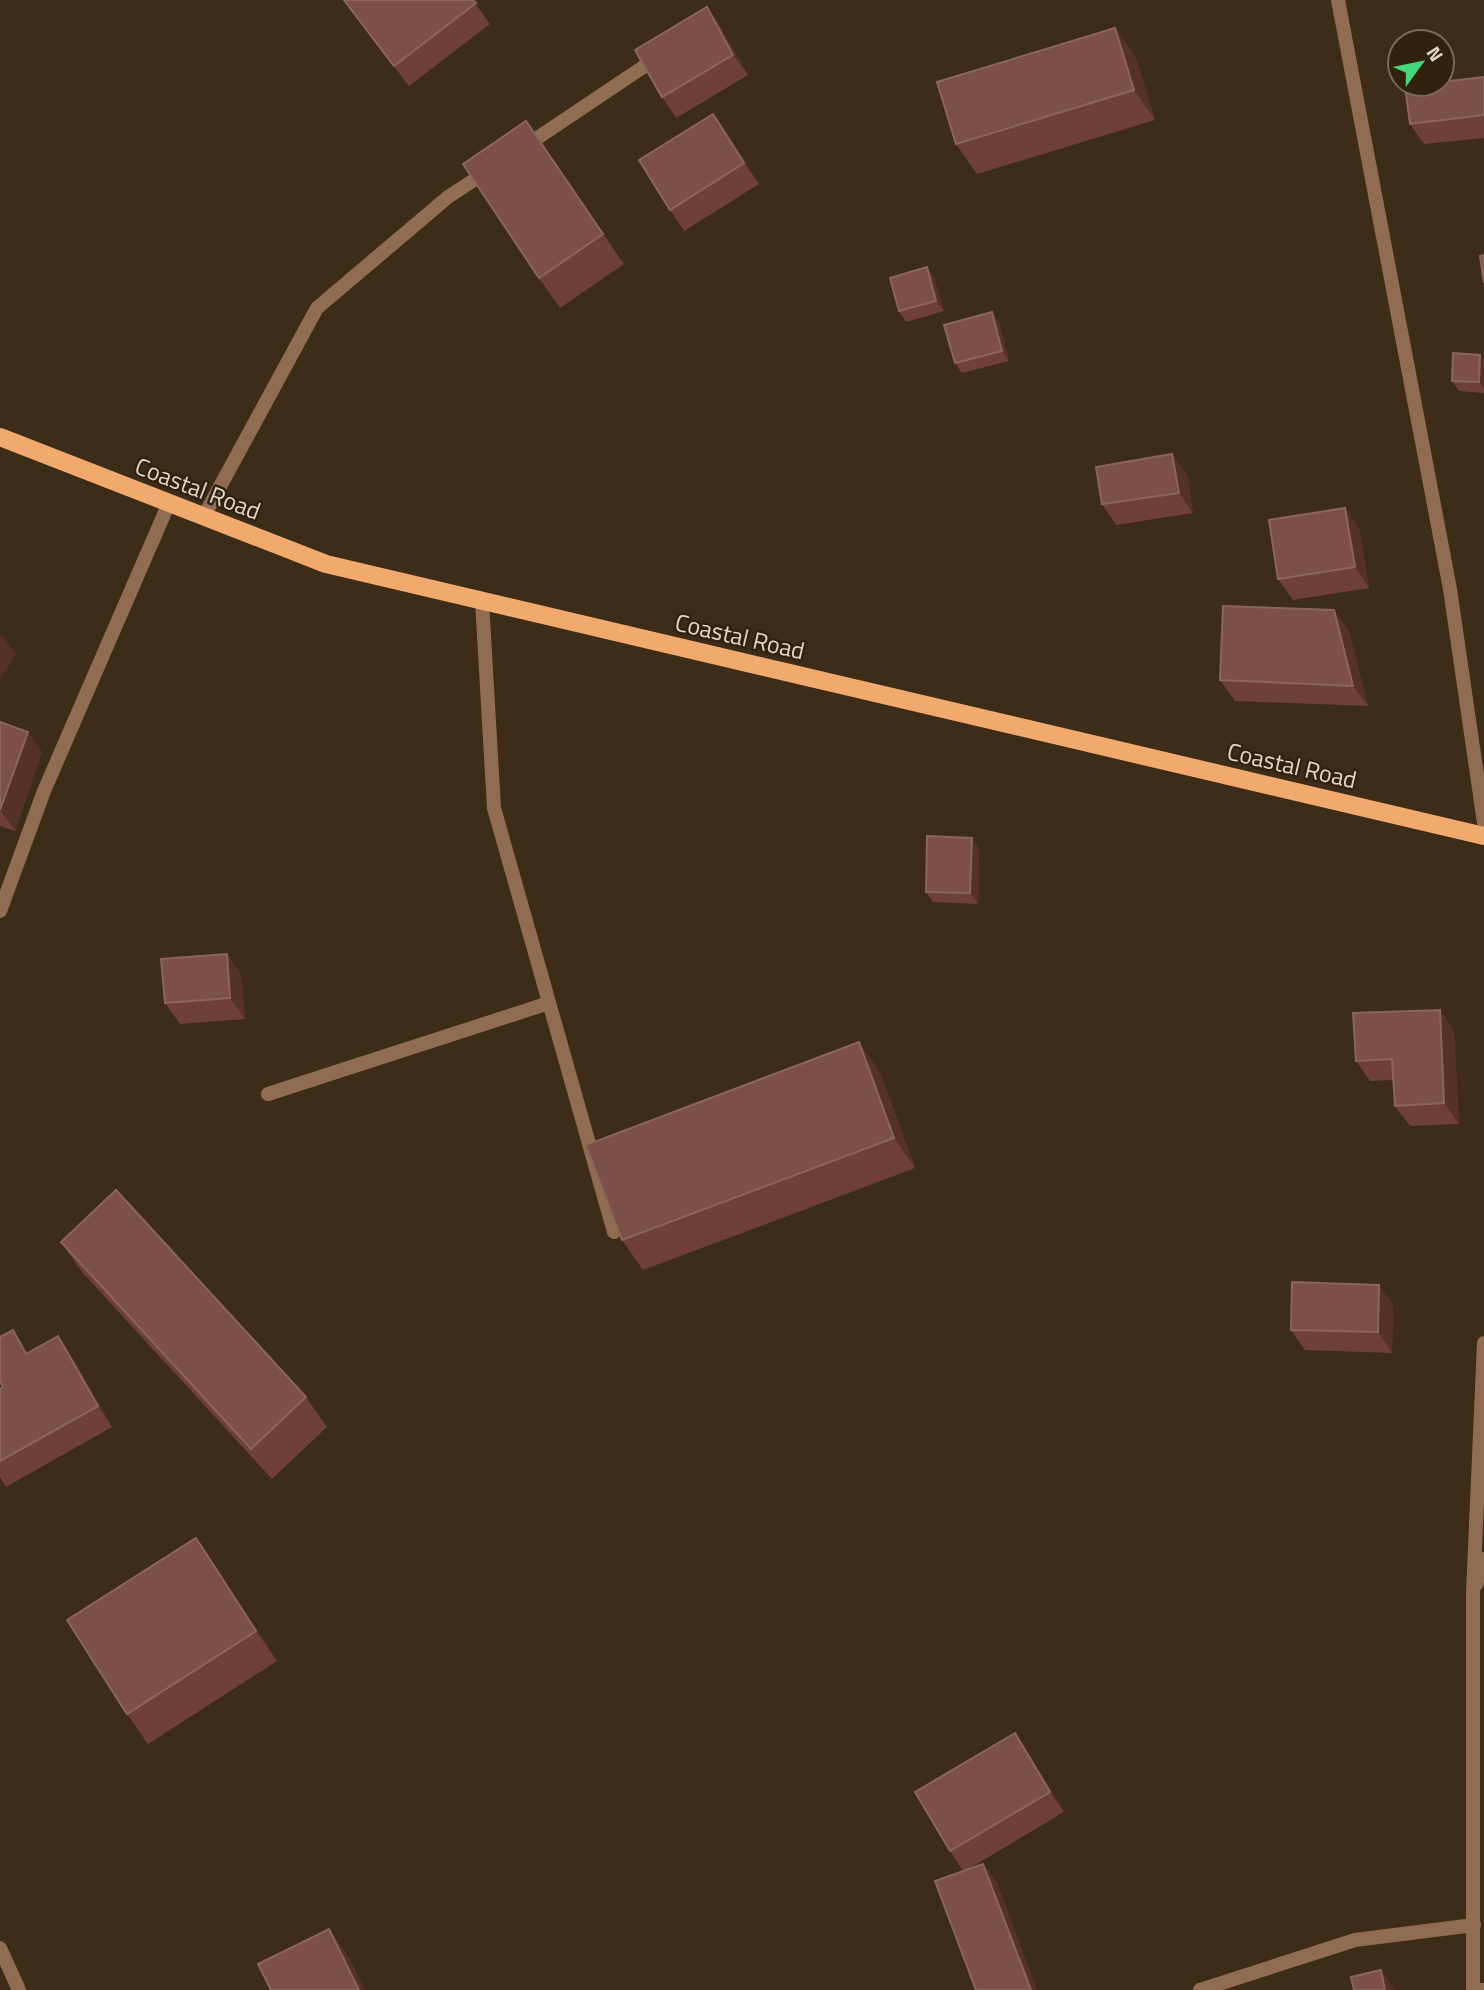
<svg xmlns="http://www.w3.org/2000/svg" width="1484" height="1990" viewBox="0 0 1484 1990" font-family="'Titillium Web',sans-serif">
  <rect width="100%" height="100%" fill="#3d2c17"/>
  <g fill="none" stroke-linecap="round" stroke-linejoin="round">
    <g stroke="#906d52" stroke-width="14">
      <path d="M482,601L494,808L614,1232"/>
      <path d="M268,1094L549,1003"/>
    </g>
    <g stroke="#906d52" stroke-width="14">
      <path d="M524,147L658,57"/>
      <path d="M204,516L317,308L448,197L489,170"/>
      <path d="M0,911L44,791L169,503"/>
      <path d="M1476,1585L1484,1559"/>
      <path d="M0,1948L19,1990"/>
      <path d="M1473,1989L1484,1990"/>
      <path d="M1200,1990L1355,1940L1474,1925"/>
    </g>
    <g stroke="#906d52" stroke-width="14">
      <path d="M1338,0L1450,589L1484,823"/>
      <path d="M1473,1990V1593L1484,1343"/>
    </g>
    <path stroke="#f1a96e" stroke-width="18" d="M0,437L326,564L1484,836"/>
  </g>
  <g fill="#6f4039">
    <path d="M343,0H473L490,24L409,86Z"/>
    <path d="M707,7L721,28L748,75L676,118L662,97Z"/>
    <path d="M1115,28L1136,58L1155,120L977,174L956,144Z"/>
    <path d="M1484,77V138L1424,144L1410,124Z"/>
    <path d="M526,121L624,264L560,308L539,278Z"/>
    <path d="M728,135L759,184L684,231L670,210Z"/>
    <path d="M927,267L934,278L944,311L906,322L899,311Z"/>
    <path d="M999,322L1009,361L962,373L955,363Z"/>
    <path d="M1484,360V393L1459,391L1452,381Z"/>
    <path d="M1172,454L1187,475L1193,513L1116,525L1102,504Z"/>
    <path d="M1345,508L1359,529L1369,588L1293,600L1278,579Z"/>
    <path d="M1349,631L1368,706L1235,701L1220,680Z"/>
    <path d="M0,722L42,752L15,831L0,826Z"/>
    <path d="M979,848L978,904L933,902L926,892Z"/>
    <path d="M227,954L241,975L245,1019L180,1024L165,1003Z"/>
    <path d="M1440,1010L1454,1031L1459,1124L1410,1126L1395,1106L1394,1080L1370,1081L1356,1061Z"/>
    <path d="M880,1072L915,1168L643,1270L622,1240Z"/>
    <path d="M61,1242L306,1397L327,1427L272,1479L82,1272Z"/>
    <path d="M1393,1305L1392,1353L1305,1350L1291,1330Z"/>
    <path d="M28,1353L72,1357L112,1427L6,1487L0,1477V1389L3,1387Z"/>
    <path d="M196,1538L217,1568L277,1661L148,1744L127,1714Z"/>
    <path d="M1029,1754L1064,1812L970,1868L983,1864L998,1884L963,1871L950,1851Z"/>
  </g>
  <g fill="#563125">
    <path d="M707,7L721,28L748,75L733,55Z"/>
    <path d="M1115,28L1136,58L1155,120L1134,90Z"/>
    <path d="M713,114L728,135L759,184L744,163Z"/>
    <path d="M526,121L547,151L624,264L603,234Z"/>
    <path d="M927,267L934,278L944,311L936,301Z"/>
    <path d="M992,312L999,322L1009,361L1002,351Z"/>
    <path d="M1480,355L1484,360V389L1479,382Z"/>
    <path d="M1172,454L1187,475L1193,513L1179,493Z"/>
    <path d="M1345,508L1359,529L1369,588L1355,567Z"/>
    <path d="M1334,610L1349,631L1368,706L1353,686Z"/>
    <path d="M2,635L16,655L0,679V637Z"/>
    <path d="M28,732L42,752L15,831L0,810Z"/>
    <path d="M972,838L979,848L978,904L970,893Z"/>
    <path d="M227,954L241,975L245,1019L230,998Z"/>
    <path d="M1440,1010L1454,1031L1459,1124L1444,1103Z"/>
    <path d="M859,1042L880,1072L915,1168L894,1138Z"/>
    <path d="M1379,1285L1393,1305L1392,1353L1378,1332Z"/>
    <path d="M13,1330L27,1351L41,1375L26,1354Z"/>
    <path d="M58,1336L72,1357L112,1427L98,1406Z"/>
    <path d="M196,1538L217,1568L277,1661L256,1631Z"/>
    <path d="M1015,1733L1029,1754L1064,1812L1050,1792Z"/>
    <path d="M983,1864L998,1884L1037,1990H1031Z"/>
    <path d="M329,1929L350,1959L365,1990H359Z"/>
    <path d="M1381,1970L1395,1990H1385Z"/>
  </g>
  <g fill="#7c5048" stroke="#8b655c" stroke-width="2">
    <path d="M344,0H473L476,3L394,66Z"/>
    <path d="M707,7L733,55L662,97L635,50Z"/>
    <path d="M1115,28L1134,90L956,144L937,82Z"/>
    <path d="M1484,77V115L1410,124L1405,86L1422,84H1442V82Z"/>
    <path d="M713,114L744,163L670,210L639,160Z"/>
    <path d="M526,121L603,234L539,278L463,164Z"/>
    <path d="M1484,255V283L1480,256Z"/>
    <path d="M927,267L936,301L899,311L890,278Z"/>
    <path d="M992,312L1002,351L955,363L944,325Z"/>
    <path d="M1453,353L1480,355L1479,382L1452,381Z"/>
    <path d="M1172,454L1179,493L1102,504L1096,467Z"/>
    <path d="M1345,508L1355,567L1278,579L1269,520Z"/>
    <path d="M1223,606L1334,610L1353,686L1220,680Z"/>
    <path d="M0,722L28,732L0,810Z"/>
    <path d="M927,836L972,838L970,893L926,892Z"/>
    <path d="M227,954L230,998L165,1003L161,959Z"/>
    <path d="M1440,1010L1444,1103L1395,1106L1392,1059L1356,1061L1353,1013Z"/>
    <path d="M859,1042L894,1138L622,1240L586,1145Z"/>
    <path d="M116,1190L306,1397L251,1449L61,1242Z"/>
    <path d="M1292,1282L1379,1285L1378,1332L1291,1330Z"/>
    <path d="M13,1330L26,1354L58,1336L98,1406L0,1461V1389L3,1387L0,1381V1337Z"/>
    <path d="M196,1538L256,1631L127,1714L67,1620Z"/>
    <path d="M1015,1733L1050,1792L950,1851L915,1792Z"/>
    <path d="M983,1864L1031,1990H976L935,1881Z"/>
    <path d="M329,1929L359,1990H271L258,1964Z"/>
    <path d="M1381,1970L1385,1990H1354L1351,1977Z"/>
  </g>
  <g text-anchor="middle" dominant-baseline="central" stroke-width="5" stroke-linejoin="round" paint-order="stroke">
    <g font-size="24" fill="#e0d5c8" stroke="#32220d">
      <text transform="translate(198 488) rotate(21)">Coastal Road</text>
      <text transform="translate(740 636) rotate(13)">Coastal Road</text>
      <text transform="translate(1292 765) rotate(13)">Coastal Road</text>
    </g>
  </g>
  <g transform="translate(1421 63) rotate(57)"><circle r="33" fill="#32220d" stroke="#786a58" stroke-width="2"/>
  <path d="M0-5L12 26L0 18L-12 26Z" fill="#46d77a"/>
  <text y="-10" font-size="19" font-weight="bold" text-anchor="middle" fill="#e0d5c8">N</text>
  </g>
</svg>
